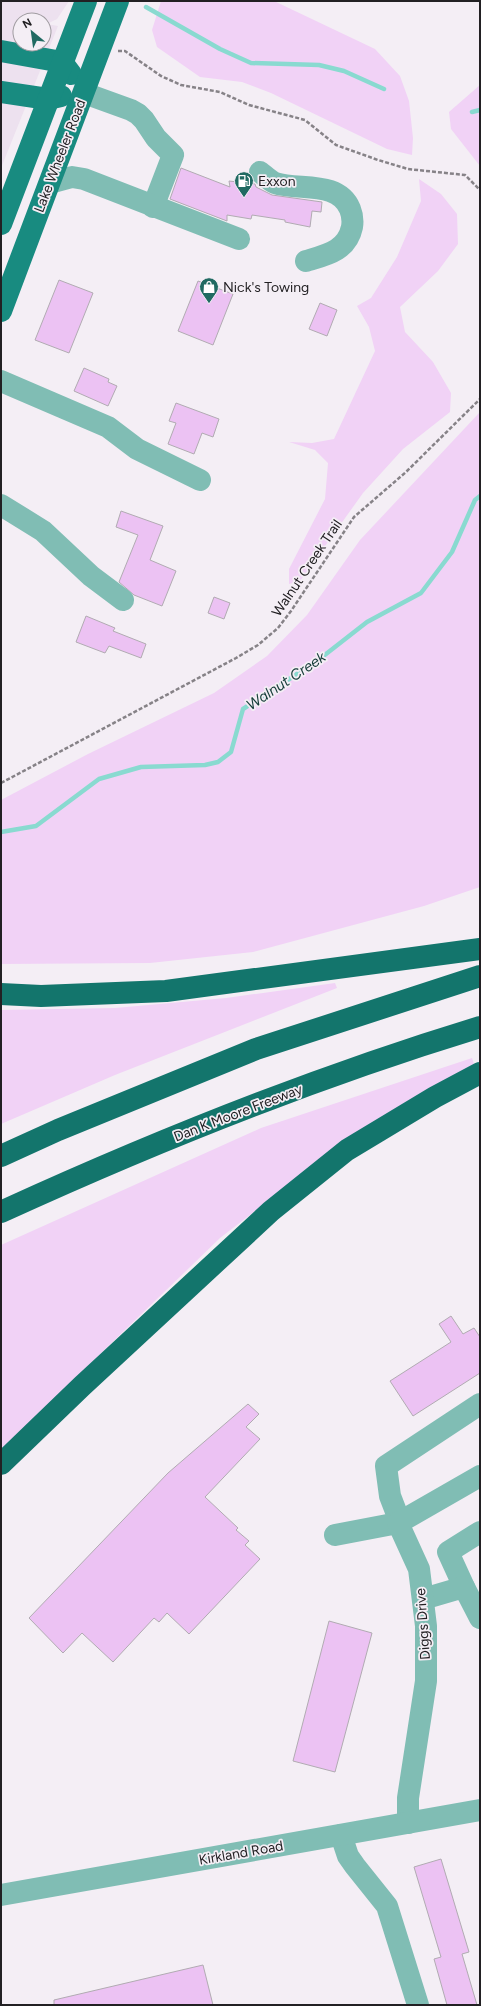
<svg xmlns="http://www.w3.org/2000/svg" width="481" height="2006" viewBox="0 0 481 2006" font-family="Figtree,sans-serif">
  <rect width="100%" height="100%" fill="#f4eef5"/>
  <path fill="#ede1ef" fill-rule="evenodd" d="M1,1H69L57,19L47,24L58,26L1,168ZM20,20H44V44H20Z"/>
  <g fill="#f1d2f6">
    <path d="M161,1H274L375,49L400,76L409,101L413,138L412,155L387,149L271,93L242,82L200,77L157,47L152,30Z"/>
    <path d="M480,85V166L451,129L449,112Z"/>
    <path d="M419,179L441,194L457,214L458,244L438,271L400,307L405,332L433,362L451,393L450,412L403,449L363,493L300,581L289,584V569L325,499L328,463L315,450L289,442L312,443L334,439L375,351L369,327L357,306L371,298L397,257L421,201Z"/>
    <path d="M480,412V887L424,906L253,952L150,963L1,964V800L88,754L214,693L267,656L307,615L360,540Z"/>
    <path d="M335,983L337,988L115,1075L1,1124V1010L115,1008L226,998Z"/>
    <path d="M472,1058L474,1064L339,1146L220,1238L1,1450V1245L261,1128Z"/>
  </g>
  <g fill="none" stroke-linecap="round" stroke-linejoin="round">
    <g stroke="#89dad0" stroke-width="4.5">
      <path d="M146,7L220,49L251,63L319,65L344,71L384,89"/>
      <path d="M472,112L480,110"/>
      <path d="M1,832L36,826L99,779L141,767L205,765L218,762L231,752L243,709L317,661L367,622L421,593L452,552L475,500L480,496"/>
    </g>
  </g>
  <g fill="#ecc2f3" stroke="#b1abb2">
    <path d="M181,168L230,187L229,181L255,184L256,187L272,195L322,202L321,212L312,211L310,227L285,222V220L252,215L251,219L227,215V221L170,199Z"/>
    <path d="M59,280L93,293L69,353L35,340Z"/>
    <path d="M198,281L233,294L213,345L178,331Z"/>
    <path d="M320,303L337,310L327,336L309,329Z"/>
    <path d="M84,368L109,379L108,382L117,386L108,406L74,391Z"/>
    <path d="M176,403L219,419L213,437L202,433L194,454L168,444L176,423L169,421Z"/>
    <path d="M121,511L163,526L150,560L176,571L162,606L134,595L119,582L138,535L116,527Z"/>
    <path d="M214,597L230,603L224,619L208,613Z"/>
    <path d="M86,616L115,628L113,631L146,644L141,658L109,646L105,653L76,642Z"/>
    <path d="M451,1316L463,1334L474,1328L480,1337V1373L413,1416L390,1381L451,1342L439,1324Z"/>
    <path d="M248,1404L259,1414L246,1427L260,1439L205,1497L238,1528L236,1530L249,1541L245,1545L260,1559L189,1634L167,1613L159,1622L154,1618L113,1662L82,1633L63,1653L29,1618L168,1473Z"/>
    <path d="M329,1621L372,1633L335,1772L293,1761Z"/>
    <path d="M441,1859L469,1952L462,1954L477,2005H447L434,1959L441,1957L414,1867Z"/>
    <path d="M203,1965L213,2005H54V2000Z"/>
  </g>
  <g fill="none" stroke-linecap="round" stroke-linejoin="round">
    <g stroke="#868287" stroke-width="2.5" stroke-dasharray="4 2" stroke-linecap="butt">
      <path d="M118,51H125L161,76L181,85L220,92L249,105L305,120L336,145L378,160L408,169L465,175L480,190"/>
      <path d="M1,783L236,658L258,645L278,628L291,611L354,517L406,472L480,399"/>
    </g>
    <g stroke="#80bdb4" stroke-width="22">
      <path d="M84,93L131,110L138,114L144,120L156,138L173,155L153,207"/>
      <path d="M260,172C264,175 270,181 275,183C299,191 338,180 350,209C352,214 353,221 352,227C347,251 326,255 306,261"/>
      <path d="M50,183L72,177L84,179L239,239"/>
      <path d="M1,381L108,427L137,449L200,480"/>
      <path d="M1,505L43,531L91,576L123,600"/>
      <path d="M400,1522L390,1496L386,1466L480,1404"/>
      <path d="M335,1535L398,1523"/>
      <path d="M464,1587L448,1552L480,1532"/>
      <path d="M423,1599L464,1587L480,1618"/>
      <path d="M408,1823V1798L426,1681V1626L419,1569L398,1523L480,1476"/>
      <path d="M341,1835L348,1856L355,1866L387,1906L418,2005"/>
      <path d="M1,1895L480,1810"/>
    </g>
    <g stroke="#188b80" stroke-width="22">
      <path d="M1,51L62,62L71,74"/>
      <path d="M1,92L48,99L61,96"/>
      <path d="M1,224L86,1"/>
      <path d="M1,311L118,1"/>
    </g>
    <g stroke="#13756c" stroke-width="22">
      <path d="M1,994L41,996L166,991L480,949"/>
      <path d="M1,1156L58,1130L256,1049L480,976"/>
      <path d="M1,1212C156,1141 316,1077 480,1027"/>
      <path d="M1,1464L82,1386L271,1211L347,1150L435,1097L480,1073"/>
    </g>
  </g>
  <defs>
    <symbol id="fuel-pin" viewBox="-11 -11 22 30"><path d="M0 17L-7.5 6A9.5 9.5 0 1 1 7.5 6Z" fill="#206a62" stroke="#f4eef5"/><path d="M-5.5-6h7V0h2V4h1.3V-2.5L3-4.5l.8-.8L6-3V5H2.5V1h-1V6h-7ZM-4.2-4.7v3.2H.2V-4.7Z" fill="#fff"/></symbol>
    <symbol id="shop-pin" viewBox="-11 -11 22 30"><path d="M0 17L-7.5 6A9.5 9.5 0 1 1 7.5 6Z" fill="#206a62" stroke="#f4eef5"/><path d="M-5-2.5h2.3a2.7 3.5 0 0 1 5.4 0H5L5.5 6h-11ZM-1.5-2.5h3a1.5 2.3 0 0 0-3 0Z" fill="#fff"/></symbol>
  </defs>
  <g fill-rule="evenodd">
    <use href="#fuel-pin" x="233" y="170" width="22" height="30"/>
    <use href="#shop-pin" x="198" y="276" width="22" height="30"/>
  </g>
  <g text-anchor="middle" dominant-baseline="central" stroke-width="3.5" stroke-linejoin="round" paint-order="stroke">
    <g font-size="14" fill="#222023" stroke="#f4eef5">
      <text transform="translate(60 156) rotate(-69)">Lake Wheeler Road</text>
      <text transform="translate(307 568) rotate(-56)">Walnut Creek Trail</text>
      <text transform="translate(238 1113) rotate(-21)">Dan K Moore Freeway</text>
      <text transform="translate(423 1624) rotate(-94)">Diggs Drive</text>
      <text transform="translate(241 1853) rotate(-10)">Kirkland Road</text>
    </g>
    <g font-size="14" fill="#222023" stroke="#f4eef5" text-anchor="start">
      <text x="258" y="181">Exxon</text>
      <text x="223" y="287">Nick's Towing</text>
    </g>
    <g font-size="15" font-style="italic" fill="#153c38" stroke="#f4eef5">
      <text transform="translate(286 681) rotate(-34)">Walnut Creek</text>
    </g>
  </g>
  <rect width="481" height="2006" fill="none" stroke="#222023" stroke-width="4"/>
  <g transform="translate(32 32) rotate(331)"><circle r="19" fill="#f4eef5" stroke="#a09ca1"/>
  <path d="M0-3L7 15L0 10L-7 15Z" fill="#206a62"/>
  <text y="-6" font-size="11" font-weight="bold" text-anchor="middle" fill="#222023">N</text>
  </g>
</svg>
